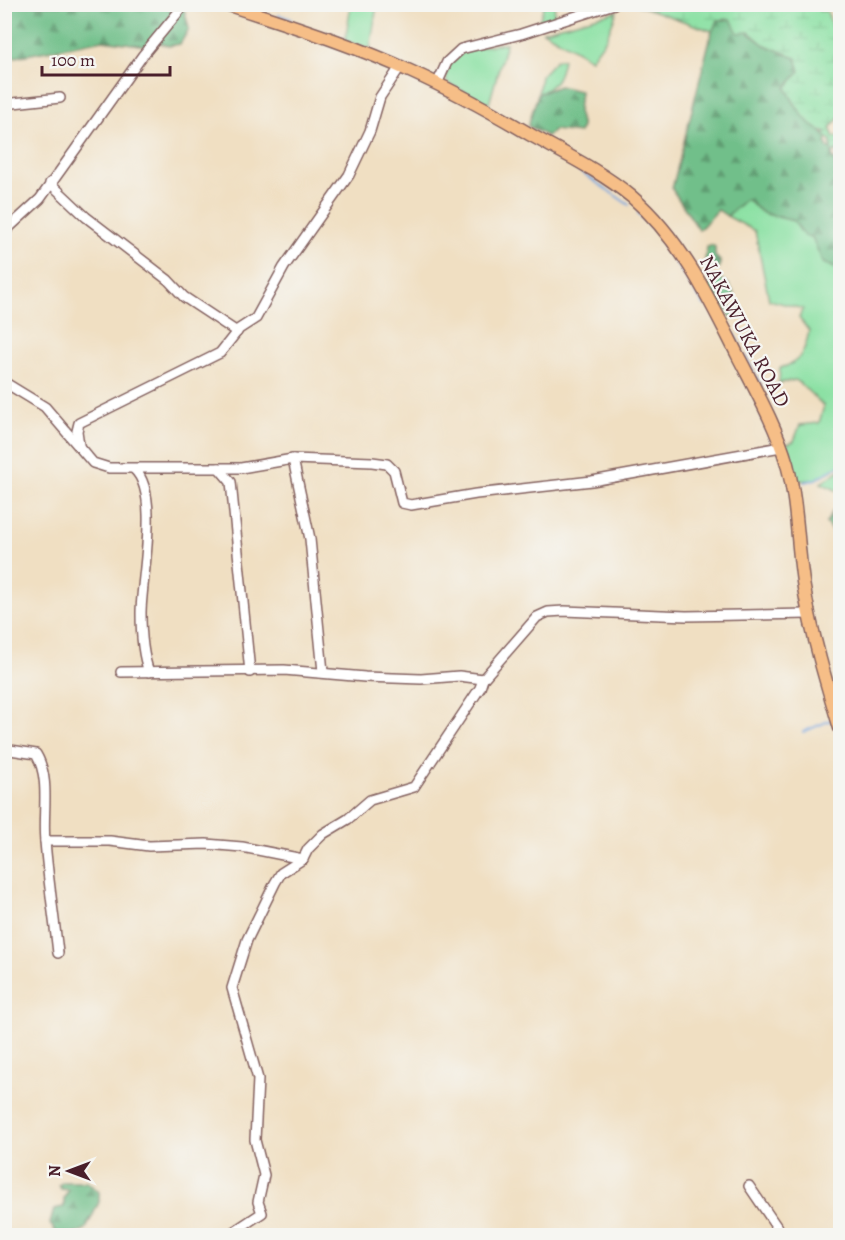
<svg xmlns="http://www.w3.org/2000/svg" width="845" height="1240" viewBox="0 0 845 1240" font-family="Alegreya,serif">
  <defs>
    <pattern id="forest-firs" width="22" height="20" patternUnits="userSpaceOnUse" patternTransform="scale(1.5)"><rect width="22" height="20" fill="#71bf8a"/><path d="M5 1l3.5 6h-7zM16 11l3.5 6h-7z" fill="#5f9b71"/></pattern>
    <pattern id="wetland-marsh" width="20" height="14" patternUnits="userSpaceOnUse" patternTransform="scale(1.5)"><rect width="20" height="14" fill="#8ce1a4"/><path d="M1 5h8M5 5V1M11 12h8M15 12V8" fill="none" stroke="#7ac18d"/></pattern>
  </defs>
  <rect width="100%" height="100%" fill="#f6f6f2"/>
  <filter id="ink" filterUnits="userSpaceOnUse"><feTurbulence type="fractalNoise" baseFrequency=".0167" numOctaves="2"/><feDisplacementMap in="SourceGraphic" scale="12" xChannelSelector="R" yChannelSelector="G"/><feConvolveMatrix kernelMatrix="1 2 1 2 8 2 1 2 1" color-interpolation-filters="sRGB"/></filter>
  <filter id="wash" filterUnits="userSpaceOnUse"><feTurbulence type="fractalNoise" baseFrequency=".008" numOctaves="4" result="noise"/><feDisplacementMap in="SourceGraphic" scale="24" xChannelSelector="R" yChannelSelector="G"/><feGaussianBlur stdDeviation="1.35" result="paint"/><feColorMatrix in="noise" values="0 0 0 0 0 0 0 0 0 0 0 0 0 0 0 0 0 1.4 0 .05"/><feComposite in="paint" operator="in"/></filter>
  <g filter="url(#wash)">
    <rect width="100%" height="100%" fill="#f0dfc2"/>
    <g fill="#8ce1a4" stroke="#6b8068" stroke-width="1.5">
      <path d="M351,5H377L370,49L345,41Z"/>
      <path d="M544,5H555L553,23L538,25Z"/>
      <path d="M617,11L606,39L591,59L543,31Z"/>
      <path d="M506,43L489,104L447,83C440,49 484,46 506,43Z"/>
      <path d="M563,59C560,77 555,87 538,94L541,76L556,60Z"/>
      <path d="M746,199L763,213L794,221L804,236H812L823,263L838,269L840,276V466L814,480L793,481L785,445L794,441L800,425L819,423L824,406L796,380L779,383L780,368C801,363 805,351 809,331L799,318L803,309L769,300L755,231L727,216Z"/>
      <path d="M840,470V492L821,483Z"/>
    </g>
    <g fill="url(#forest-firs)" stroke="#5e6f5a" stroke-width="1.5">
      <path d="M4,5H183L189,29L180,44L168,46L160,43L158,34L147,46L103,40L5,59Z"/>
      <path d="M731,19L763,44L796,58L800,71L786,88L798,109L828,139L826,143L828,148H831L833,159L840,174L838,216L840,276L838,269L823,263L812,237L804,236L794,221L763,213L746,199L727,216L718,210L699,230L672,189L712,31L718,20Z"/>
      <path d="M559,86L580,91L578,111L582,127L579,133L554,130L547,136L528,126L538,94Z"/>
      <path d="M712,245L715,247V256L720,261V267L708,272L704,267L707,247Z"/>
      <path d="M717,278C727,281 731,286 735,296L728,303L738,316L732,318L721,303L707,291L710,282Z"/>
      <path d="M840,499V534L832,531L826,523Z"/>
      <path d="M63,1182H87L99,1192V1202L86,1229L75,1234L57,1233L50,1224L54,1209L64,1207V1198L69,1190L61,1189L59,1185Z"/>
    </g>
    <path fill="url(#wetland-marsh)" stroke="#6b8068" stroke-width="1.5" d="M817,4L819,11H827L840,52V120L839,118L830,128L834,137L838,136L840,140V174L833,159L838,160L839,157L836,152L839,148L832,154L830,140L824,135L827,132C808,131 795,104 786,88L800,71L796,58L763,44L749,32L738,33L731,19L718,20L712,31L637,5Z"/>
    <g fill="none" stroke-linecap="round" stroke-linejoin="round">
      <g stroke="#73a4de" stroke-width="2">
        <path d="M213,4L216,6"/>
        <path d="M835,4L839,17"/>
        <path d="M279,15L291,19"/>
        <path d="M562,159L629,205"/>
        <path d="M638,213L651,227"/>
        <path d="M659,237L704,305"/>
        <path d="M734,335L741,348"/>
        <path d="M745,356L761,386"/>
        <path d="M762,417L773,445"/>
        <path d="M804,482L814,480L840,465"/>
        <path d="M803,732L831,720"/>
      </g>
    </g>
  </g>
  <g filter="url(#ink)">
    <g fill="none" stroke-linecap="round" stroke-linejoin="round">
      <defs>
        <g id="minor">
          <path d="M437,84L447,62L461,49L521,34L614,4"/>
          <path d="M4,104L60,98"/>
          <path d="M50,183L86,217L168,280L184,297L237,332"/>
          <path d="M4,232L40,199L143,55L185,4"/>
          <path d="M4,382L45,407L93,463L109,468H241L293,459L372,462L387,464L394,471L402,503L411,505L476,494L592,481L781,447"/>
          <path d="M79,445L77,431L79,423L220,353L239,329L256,318L284,267L349,175L370,131L380,97L400,67"/>
          <path d="M293,459L310,539L323,672"/>
          <path d="M219,468L231,482L250,672"/>
          <path d="M134,469C161,493 141,579 141,613C141,633 142,653 149,672"/>
          <path d="M121,672L284,670L365,677L421,679L459,676L483,679"/>
          <path d="M4,749L36,754C51,779 42,813 45,841C48,879 54,916 58,953"/>
          <path d="M45,841H110L149,846L206,844L242,847L303,859L308,849L323,834L348,819L370,800L414,787L480,688L483,679L537,617L548,612L564,611L686,616L809,614"/>
          <path d="M749,1186L783,1236"/>
          <path d="M227,1236L262,1213L258,1202L264,1175L255,1140L258,1079L232,988L247,940L275,883L281,873L303,859"/>
        </g>
        <path id="major" d="M226,4C289,25 352,44 412,72C452,90 492,112 531,135C565,154 602,172 632,197C681,239 710,300 738,356C756,391 776,426 787,464C798,505 797,547 804,588C812,635 826,682 840,728"/>
      </defs>
      <use href="#minor" stroke="#846260" stroke-width="12"/>
      <use href="#major" stroke="#846260" stroke-width="15"/>
      <use href="#minor" stroke="#fff" stroke-width="9"/>
      <use href="#major" stroke="#f6be87" stroke-width="12"/>
    </g>
  </g>
  <g text-anchor="middle" dominant-baseline="central" stroke-width="4.5" stroke-linejoin="round" paint-order="stroke">
    <g font-size="21" fill="#4a1f2b" stroke="#f6f6f2">
      <text transform="translate(745 331) rotate(62)">NAKAWUKA ROAD</text>
    </g>
  </g>
  <rect width="845" height="1240" fill="none" stroke="#f6f6f2" stroke-width="24"/>
  <g transform="translate(69 1171) rotate(270)" stroke="#f6f6f2" stroke-width="4.5" paint-order="stroke">
  <path d="M0-4.5L10 22L0 15L-10 22Z" fill="#4a1f2b"/>
  <text y="-9" font-size="16" font-weight="bold" text-anchor="middle" fill="#4a1f2b">N</text>
  </g>
  <path d="M42 66v9h128v-9" fill="none" stroke="#4a1f2b" stroke-width="3"/>
  <text x="51" y="66" font-size="18" fill="#4a1f2b" stroke="#f6f6f2" stroke-width="4.5" paint-order="stroke">100 m</text>
</svg>
